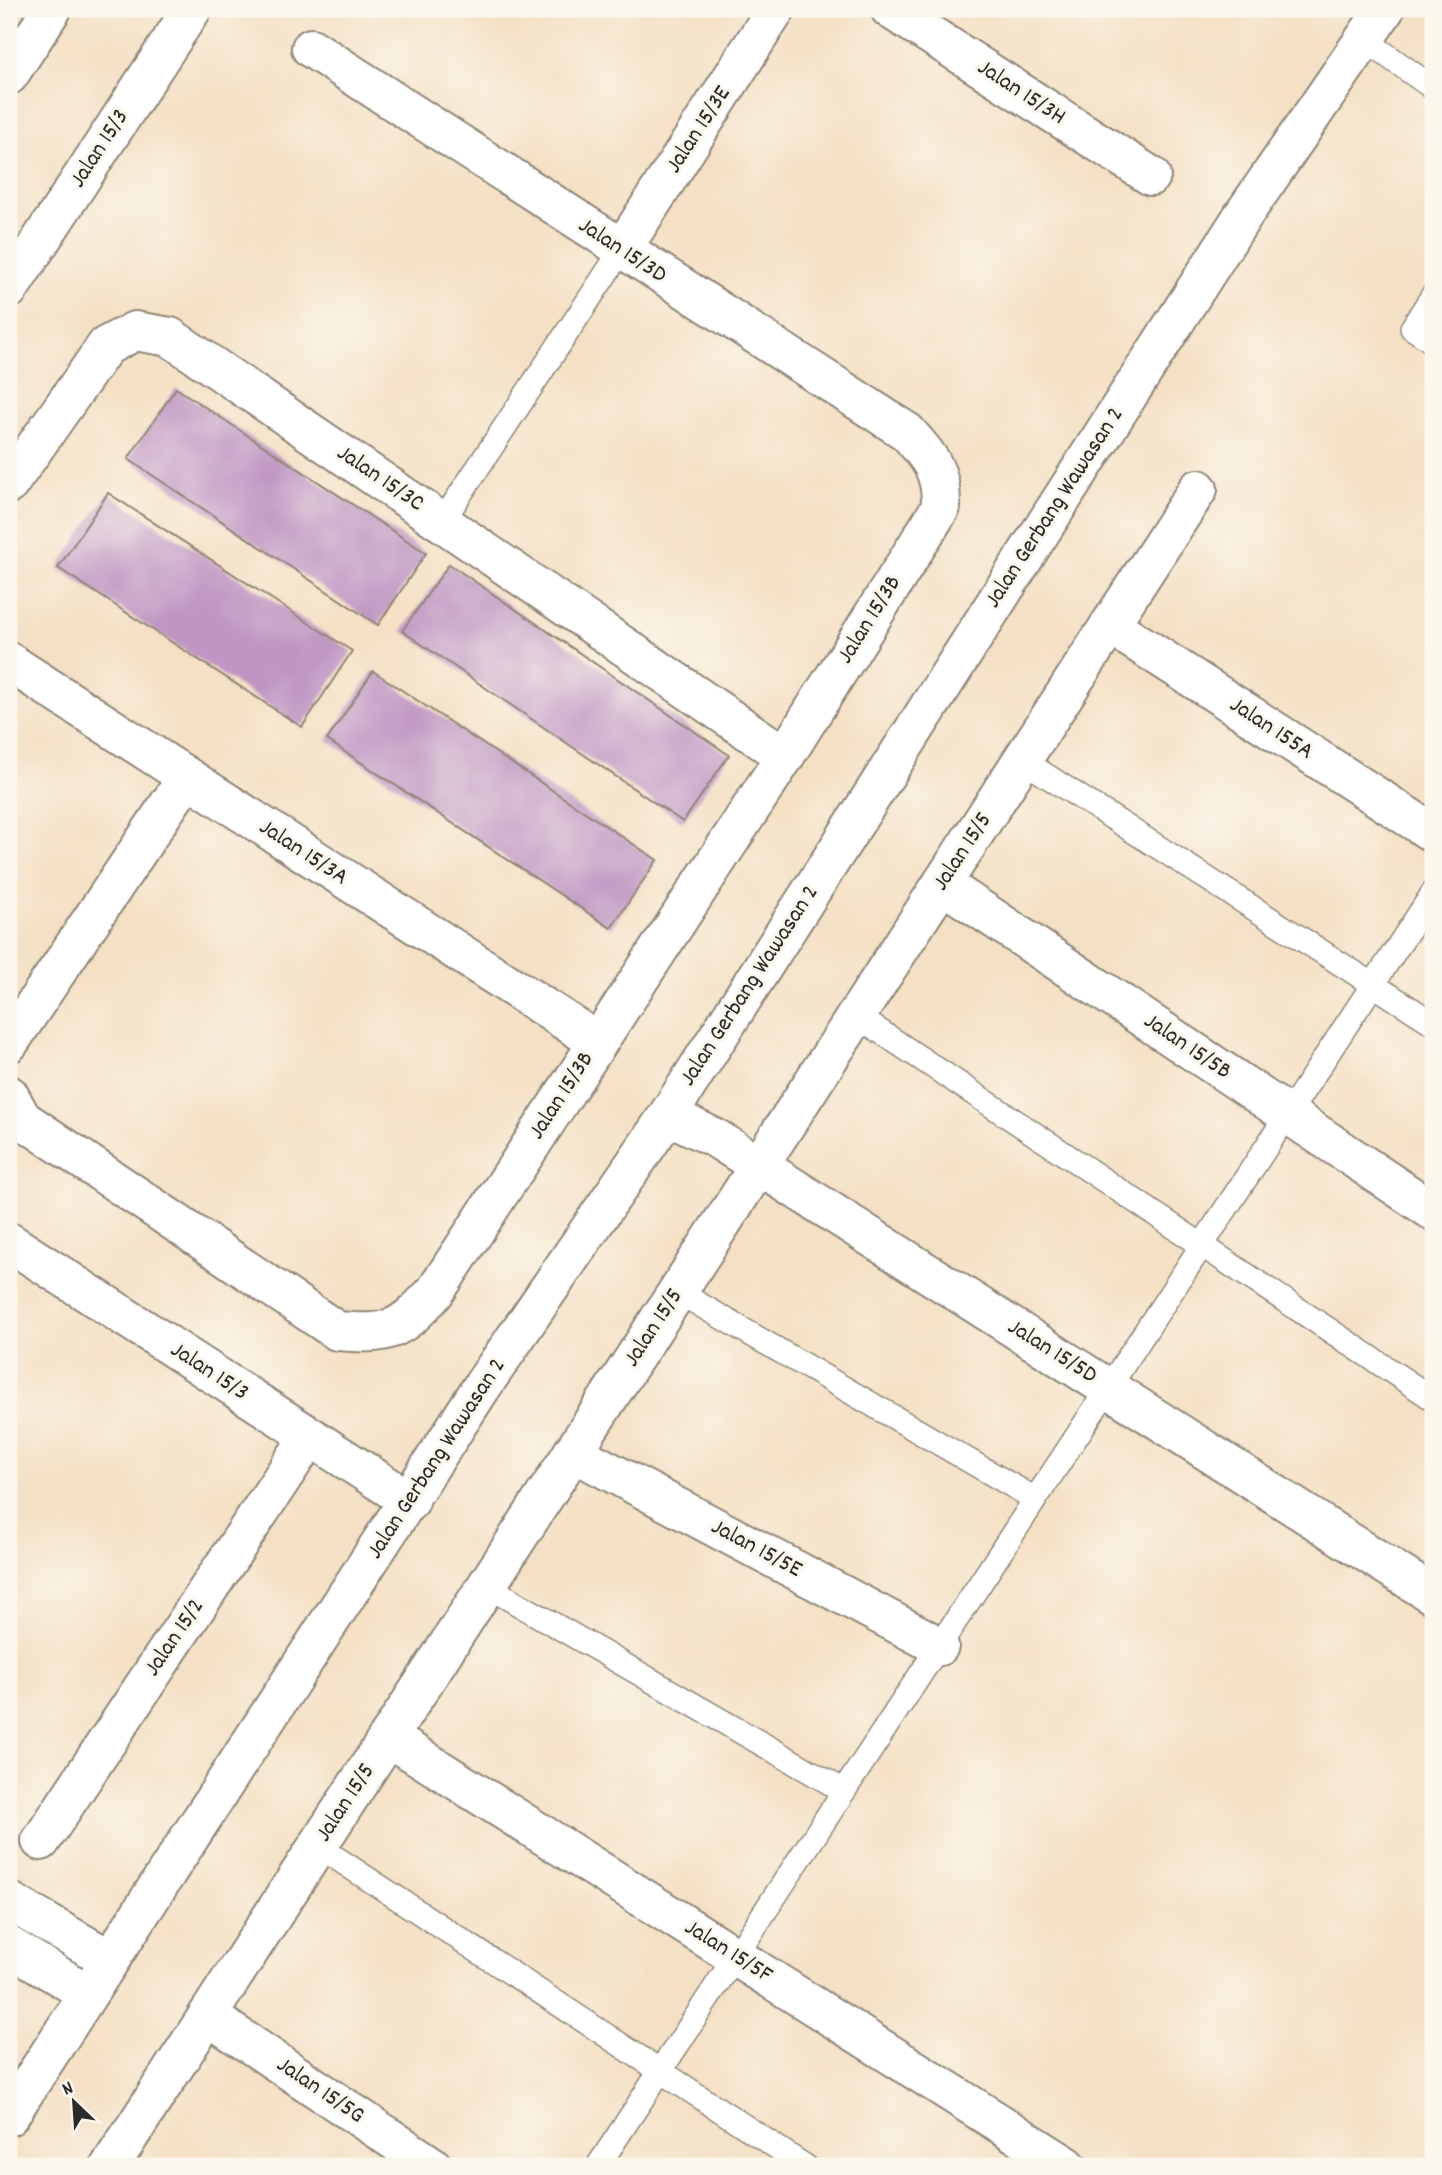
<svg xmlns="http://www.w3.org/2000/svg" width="1442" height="2175" viewBox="0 0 1442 2175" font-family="Dekko,sans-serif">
  <rect width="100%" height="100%" fill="#fbf7ec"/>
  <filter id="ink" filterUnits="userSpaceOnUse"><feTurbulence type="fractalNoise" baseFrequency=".0143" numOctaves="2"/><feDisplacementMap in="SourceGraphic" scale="14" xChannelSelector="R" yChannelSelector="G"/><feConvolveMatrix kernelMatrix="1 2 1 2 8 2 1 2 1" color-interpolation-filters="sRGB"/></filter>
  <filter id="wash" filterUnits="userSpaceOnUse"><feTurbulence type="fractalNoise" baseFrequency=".00686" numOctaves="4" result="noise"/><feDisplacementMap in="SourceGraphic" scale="28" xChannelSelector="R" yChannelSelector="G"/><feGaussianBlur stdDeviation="1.57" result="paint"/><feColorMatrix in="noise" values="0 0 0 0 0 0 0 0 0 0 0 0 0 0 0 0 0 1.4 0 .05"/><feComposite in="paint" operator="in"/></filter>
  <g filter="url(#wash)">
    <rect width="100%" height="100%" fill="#f4e0c4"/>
    <g id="blocks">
      <g fill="#bf96c3">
        <path d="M176,388L426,553L378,625L128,459Z"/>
        <path d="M108,493L352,651L302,727L58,568Z"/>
        <path d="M449,564L729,755L683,822L402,631Z"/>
        <path d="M373,671L657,860L611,928L327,740Z"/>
      </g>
    </g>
  </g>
  <g filter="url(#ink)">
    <use href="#blocks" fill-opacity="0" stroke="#908678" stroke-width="2"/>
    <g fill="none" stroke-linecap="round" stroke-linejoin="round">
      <defs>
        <g id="service">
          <path d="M1364,39L1433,88"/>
          <path d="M1433,295L1412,328L1433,342"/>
          <path d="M442,522L621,251"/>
          <path d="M1022,760L1433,1023"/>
          <path d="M857,1016L1433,1399"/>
          <path d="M678,1292L1035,1499"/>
          <path d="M487,1586L844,1791"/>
          <path d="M318,1846L805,2166"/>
          <path d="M598,2166L1433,893"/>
        </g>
        <g id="minor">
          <path d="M890,9L1151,176"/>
          <path d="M9,75L52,9"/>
          <path d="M621,251L776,9"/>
          <path d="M9,289L192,9"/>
          <path d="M9,484L106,346L135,331L170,337L785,756"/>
          <path d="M1110,625L1433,833"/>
          <path d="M9,662L598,1042"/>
          <path d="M942,884L1433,1211"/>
          <path d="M9,1043L186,779"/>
          <path d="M9,1095L22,1119L337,1331C390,1335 398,1332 435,1292L785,756L941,507C942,471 930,458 907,432L311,48"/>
          <path d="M668,1115L717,1139L1433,1595"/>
          <path d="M9,1242L410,1501"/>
          <path d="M573,1452L939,1646"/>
          <path d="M388,1737L1067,2166"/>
          <path d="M41,1841L310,1436"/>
          <path d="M9,1901L109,1959"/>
          <path d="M9,1946L87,1993"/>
          <path d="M208,2016L432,2166"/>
          <path d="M110,2166L1198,489"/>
        </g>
        <path id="tertiary" d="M9,2116L481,1388L668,1115L1242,217L1385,9"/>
      </defs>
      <use href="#service" stroke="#908678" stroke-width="26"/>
      <use href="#minor" stroke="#908678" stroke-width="42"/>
      <use href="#tertiary" stroke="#908678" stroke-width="42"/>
      <use href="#service" stroke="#fff" stroke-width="23"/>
      <use href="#minor" stroke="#fff" stroke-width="38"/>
      <use href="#tertiary" stroke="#fff" stroke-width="38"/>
    </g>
  </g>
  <g text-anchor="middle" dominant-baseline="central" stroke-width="6" stroke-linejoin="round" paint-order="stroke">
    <g font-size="24" fill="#2b2b2b" stroke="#fbf7ec">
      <text transform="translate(1021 93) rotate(33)">Jalan 15/3H</text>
      <text transform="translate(699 130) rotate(-57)">Jalan 15/3E</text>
      <text transform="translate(100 149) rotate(-57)">Jalan 15/3</text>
      <text transform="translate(622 251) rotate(33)">Jalan 15/3D</text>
      <text transform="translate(380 479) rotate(34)">Jalan 15/3C</text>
      <text transform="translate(1055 508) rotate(-57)">Jalan Gerbang Wawasan 2</text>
      <text transform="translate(870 620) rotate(-58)">Jalan 15/3B</text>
      <text transform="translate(1271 729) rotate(33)">Jalan 155A</text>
      <text transform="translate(963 852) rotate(-57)">Jalan 15/5</text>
      <text transform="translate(303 853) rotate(33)">Jalan 15/3A</text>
      <text transform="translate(750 986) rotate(-57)">Jalan Gerbang Wawasan 2</text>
      <text transform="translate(1187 1047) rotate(34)">Jalan 15/5B</text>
      <text transform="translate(562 1096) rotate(-57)">Jalan 15/3B</text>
      <text transform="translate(654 1328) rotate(-57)">Jalan 15/5</text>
      <text transform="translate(1052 1352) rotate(32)">Jalan 15/5D</text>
      <text transform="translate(209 1372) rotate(33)">Jalan 15/3</text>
      <text transform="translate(437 1459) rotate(-57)">Jalan Gerbang Wawasan 2</text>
      <text transform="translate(756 1549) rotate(28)">Jalan 15/5E</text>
      <text transform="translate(175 1638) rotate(-56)">Jalan 15/2</text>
      <text transform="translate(346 1803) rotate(-57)">Jalan 15/5</text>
      <text transform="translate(728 1952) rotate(32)">Jalan 15/5F</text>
      <text transform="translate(320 2091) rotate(34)">Jalan 15/5G</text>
    </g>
  </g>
  <rect width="1442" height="2175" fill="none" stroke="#fbf7ec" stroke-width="35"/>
  <g transform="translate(74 2102) rotate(335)" stroke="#fbf7ec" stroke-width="5" paint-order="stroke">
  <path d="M0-5L12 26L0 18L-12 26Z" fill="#2b2b2b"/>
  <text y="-10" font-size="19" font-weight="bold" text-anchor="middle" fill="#2b2b2b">N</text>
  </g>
</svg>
